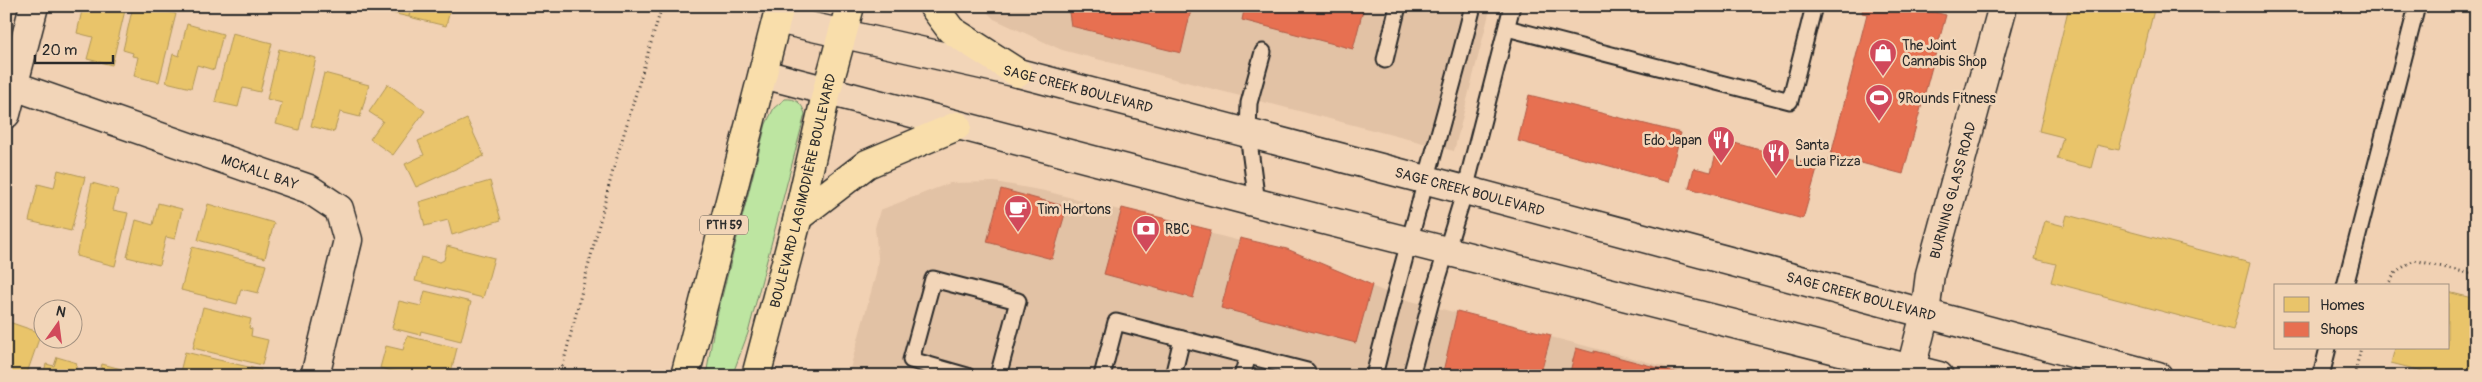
<svg xmlns="http://www.w3.org/2000/svg" width="2482" height="382" viewBox="0 0 2482 382" font-family="Pangolin,sans-serif">
  <rect width="100%" height="100%" fill="#f1d1b3"/>
  <filter id="ink" filterUnits="userSpaceOnUse"><feTurbulence type="fractalNoise" baseFrequency=".02" numOctaves="2"/><feDisplacementMap in="SourceGraphic" scale="10" xChannelSelector="R" yChannelSelector="G"/><feConvolveMatrix kernelMatrix="1 2 1 2 8 2 1 2 1" color-interpolation-filters="sRGB"/></filter>
  <g filter="url(#ink)">
    <g fill="#e2c2a5">
      <path d="M981,6H1491L1454,151L1062,50L994,19Z"/>
      <path d="M995,182L1045,191L1295,255L1403,299L1702,376H848L876,274L878,258L875,228L880,210L950,183Z"/>
    </g>
    <path fill="#bde5a1" stroke="#748866" d="M785,99C796,98 802,103 805,114L748,333L732,376H706L714,328L766,124L774,108Z"/>
    <g fill="#e9c46a" stroke="#b09657">
      <path d="M83,6H126L112,65L87,59L93,37L77,33Z"/>
      <path d="M133,6H145L176,14L159,82L134,76L138,57L132,56L133,53L123,50Z"/>
      <path d="M370,6H411L409,17L370,8Z"/>
      <path d="M411,6H451L446,26L409,17Z"/>
      <path d="M2069,6H2155L2119,150L2097,145L2091,168L2057,159L2063,137L2039,131Z"/>
      <path d="M187,24L223,34L214,70L197,65L191,88L166,82L173,54L179,56Z"/>
      <path d="M232,33L272,43L260,92L243,88L238,107L215,102Z"/>
      <path d="M279,49L316,58L299,130L276,124L282,103L267,99Z"/>
      <path d="M324,73L369,85L360,117L340,112L334,132L311,126Z"/>
      <path d="M388,84L425,111L393,155L370,139L383,121L369,112Z"/>
      <path d="M467,119L484,156L416,187L405,164L424,155L418,141Z"/>
      <path d="M58,170L85,177L71,231L29,221L38,184L54,188Z"/>
      <path d="M490,181L501,220L452,235L448,220L425,226L419,202Z"/>
      <path d="M92,183L118,190L113,210L128,213L115,266L76,256Z"/>
      <path d="M158,203L182,209L175,239L166,237L159,265L127,257L136,220L153,225Z"/>
      <path d="M208,204L274,223L265,258L198,240Z"/>
      <path d="M2067,215L2250,263L2233,330L2051,282L2056,264L2035,259L2045,221L2064,226Z"/>
      <path d="M447,246L494,258L483,298L415,281L421,257L440,262L444,260Z"/>
      <path d="M192,247L266,265L258,293L241,289L237,304L181,290Z"/>
      <path d="M425,291L471,302L461,341L421,331L420,335L392,328L399,301L421,306Z"/>
      <path d="M2448,292L2476,299V376H2442L2391,363L2395,348H2448Z"/>
      <path d="M203,307L251,319L249,328L252,329L251,336L268,340L262,365L193,348Z"/>
      <path d="M6,321L41,333L26,376H6Z"/>
      <path d="M407,336L457,348L450,376H412L380,368L386,346L403,350Z"/>
      <path d="M185,352L261,370L260,376H179Z"/>
      <path d="M57,357L77,363L74,376H43L46,364L54,366Z"/>
      <path d="M102,364L141,374L140,376H99Z"/>
    </g>
    <g fill="#e76f51" stroke="#af5b46">
      <path d="M1068,6H1192L1181,53L1071,26Z"/>
      <path d="M1227,6H1364L1353,49L1242,20L1244,10Z"/>
      <path d="M1863,6H1909L1946,15L1903,174L1846,159L1844,166L1829,162L1867,14L1862,13Z"/>
      <path d="M1529,95L1681,133L1668,182L1518,141Z"/>
      <path d="M1720,139L1818,166L1803,219L1689,188L1694,168L1711,172Z"/>
      <path d="M1001,189L1067,207L1052,259L987,242Z"/>
      <path d="M1122,208L1211,230L1193,298L1104,274Z"/>
      <path d="M1240,238L1287,249L1372,285L1356,343L1221,308Z"/>
      <path d="M1457,311L1551,335L1540,376H1442Z"/>
      <path d="M1576,348L1594,353V351L1678,373L1679,376H1569Z"/>
    </g>
    <g fill="none" stroke-linecap="round" stroke-linejoin="round">
      <defs>
        <g id="service">
          <path d="M1507,28L1790,101L1814,6"/>
          <path d="M1385,60L1398,6"/>
          <path d="M1257,203L1248,134L1249,103L1263,52"/>
          <path d="M2345,286L2417,6"/>
          <path d="M967,376L911,360L933,279L1018,301L998,376"/>
          <path d="M1102,376L1116,322L1307,371L1306,376"/>
          <path d="M1173,376L1182,339"/>
          <path d="M1242,376L1248,356"/>
          <path d="M1374,376C1404,252 1442,130 1473,6"/>
          <path d="M1411,376L1431,301L1465,190L1512,6"/>
          <path d="M2321,376L2328,348"/>
        </g>
        <g id="minor">
          <path id="s1" d="M6,83L309,189L339,209L348,240L315,376"/>
          <path id="s2" d="M1909,376L1925,314L1930,274L2003,6"/>
        </g>
        <g id="tertiary">
          <path id="s3" d="M777,19L1018,73L1465,190L2158,376"/>
          <path d="M763,74L1257,203L1939,376"/>
          <path d="M6,114L34,6"/>
        </g>
        <g id="primary">
          <path d="M933,6L951,30L1018,73"/>
          <path d="M798,217L867,164L957,126"/>
          <path d="M685,376L780,6"/>
          <path id="s4" d="M756,376L798,217L827,90L850,6"/>
        </g>
      </defs>
      <use href="#service" stroke="#2b2b2b" stroke-width="19"/>
      <use href="#minor" stroke="#2b2b2b" stroke-width="31"/>
      <use href="#tertiary" stroke="#2b2b2b" stroke-width="31"/>
      <use href="#primary" stroke="#2b2b2b" stroke-width="31"/>
      <g stroke="#2b2b2b" stroke-width="3" stroke-dasharray="1 4" stroke-linecap="butt">
        <path d="M2387,286L2396,272L2414,260L2476,275"/>
        <path d="M560,376L612,174L662,6"/>
        <path d="M2354,376L2361,348"/>
      </g>
      <use href="#service" stroke="#f2d5b8" stroke-width="15"/>
      <use href="#minor" stroke="#f2d5b8" stroke-width="28"/>
      <use href="#tertiary" stroke="#f2d5b8" stroke-width="28"/>
      <use href="#primary" stroke="#f9deab" stroke-width="28"/>
    </g>
  </g>
  <defs>
    <symbol id="shop-pin" viewBox="-11 -11 22 30"><path d="M0 17L-7.5 6A9.5 9.5 0 1 1 7.5 6Z" fill="#d1495b" stroke="#f2d5b8"/><path d="M-5-2.5h2.3a2.7 3.5 0 0 1 5.4 0H5L5.5 6h-11ZM-1.5-2.5h3a1.5 2.3 0 0 0-3 0Z" fill="#fff"/></symbol>
    <symbol id="stadium-pin" viewBox="-11 -11 22 30"><path d="M0 17L-7.5 6A9.5 9.5 0 1 1 7.5 6Z" fill="#d1495b" stroke="#f2d5b8"/><path d="M0-5a6.5 5 0 1 0 0 10a6.5 5 0 1 0 0-10ZM-3.5-1.8h7v3.6h-7Z" fill="#fff"/></symbol>
    <symbol id="restaurant-pin" viewBox="-11 -11 22 30"><path d="M0 17L-7.5 6A9.5 9.5 0 1 1 7.5 6Z" fill="#d1495b" stroke="#f2d5b8"/><path d="M-5-6h1v4h1v-4h1v4h1v-4h1v5L-1.5 .5V6h-2V.5L-5-1ZM5-6V6H3V1.5H1.5Q1.5-4 5-6Z" fill="#fff"/></symbol>
    <symbol id="cafe-pin" viewBox="-11 -11 22 30"><path d="M0 17L-7.5 6A9.5 9.5 0 1 1 7.5 6Z" fill="#d1495b" stroke="#f2d5b8"/><path d="M-5.5-4.5H6V0H3Q3 3.5 0 3.5H-2.5Q-5.5 3.5-5.5 0ZM3-3.2v2h1.7v-2ZM-6 4.5H4V6H-6Z" fill="#fff"/></symbol>
    <symbol id="bank-pin" viewBox="-11 -11 22 30"><path d="M0 17L-7.5 6A9.5 9.5 0 1 1 7.5 6Z" fill="#d1495b" stroke="#f2d5b8"/><path d="M-6-4H6V4H-6ZM0-2.3a2.3 2.3 0 1 0 0 4.6a2.3 2.3 0 1 0 0-4.6Z" fill="#fff"/></symbol>
  </defs>
  <g fill-rule="evenodd">
    <use href="#shop-pin" x="1867" y="37" width="32" height="43"/>
    <use href="#stadium-pin" x="1863" y="82" width="32" height="43"/>
    <use href="#restaurant-pin" x="1705" y="124" width="32" height="43"/>
    <use href="#restaurant-pin" x="1760" y="137" width="32" height="43"/>
    <use href="#cafe-pin" x="1002" y="193" width="32" height="43"/>
    <use href="#bank-pin" x="1130" y="213" width="32" height="43"/>
  </g>
  <g text-anchor="middle" dominant-baseline="central" stroke-width="5" stroke-linejoin="round" paint-order="stroke">
    <rect fill="#f2d5b8" stroke="#675e55" stroke-width="1" x="700" y="215.5" width="48" height="19" rx="4"/>
    <g font-size="12" font-weight="bold" fill="#2b2b2b">
      <text x="724" y="225">PTH 59</text>
    </g>
    <g font-size="14" fill="#2b2b2b" stroke="#f2d5b8" text-anchor="start">
      <text x="1902" y="45">The Joint<tspan x="1902" dy="16">Cannabis Shop</tspan></text>
      <text x="1898" y="98">9Rounds Fitness</text>
      <text x="1702" y="140" text-anchor="end">Edo Japan</text>
      <text x="1795" y="145">Santa<tspan x="1795" dy="16">Lucia Pizza</tspan></text>
      <text x="1037" y="209">Tim Hortons</text>
      <text x="1165" y="229">RBC</text>
    </g>
    <g font-size="14" fill="#2b2b2b" stroke="#f2d5b8">
      <text stroke="none"><textPath href="#s3" startOffset="309">SAGE CREEK BOULEVARD</textPath></text>
      <text stroke="none"><textPath href="#s1" startOffset="269">MCKALL BAY</textPath></text>
      <text stroke="none"><textPath href="#s2" startOffset="191">BURNING GLASS ROAD</textPath></text>
      <text stroke="none"><textPath href="#s4" startOffset="191">BOULEVARD LAGIMODIÈRE BOULEVARD</textPath></text>
      <text stroke="none"><textPath href="#s3" startOffset="714">SAGE CREEK BOULEVARD</textPath></text>
      <text stroke="none"><textPath href="#s3" startOffset="1119">SAGE CREEK BOULEVARD</textPath></text>
    </g>
  </g>
  <rect width="2482" height="382" fill="none" stroke="#f2d5b8" stroke-width="25"/>
  <rect x="12" y="12" width="2457" height="357" fill="none" stroke="#2b2b2b" stroke-width="2" filter="url(#ink)"/>
  <rect x="2274" y="284" width="175" height="65" fill="#f2d5b8" stroke="#a29180"/>
  <rect x="2284" y="297" width="25" height="15" fill="#e9c46a" stroke="#a29180"/>
  <text x="2320" y="310" font-size="15" fill="#2b2b2b">Homes</text>
  <rect x="2284" y="322" width="25" height="15" fill="#e76f51" stroke="#a29180"/>
  <text x="2320" y="334" font-size="15" fill="#2b2b2b">Shops</text>
  <g transform="translate(58 324) rotate(14)"><circle r="24" fill="#f2d5b8" stroke="#a29180"/>
  <path d="M0-4L9 19L0 12L-9 19Z" fill="#d1495b"/>
  <text y="-8" font-size="14" font-weight="bold" text-anchor="middle" fill="#2b2b2b">N</text>
  </g>
  <path d="M35 55v8h78v-8" fill="none" stroke="#2b2b2b" stroke-width="2.5"/>
  <text x="42" y="55" font-size="15" fill="#2b2b2b" stroke="#f2d5b8" stroke-width="4" paint-order="stroke">20 m</text>
</svg>
